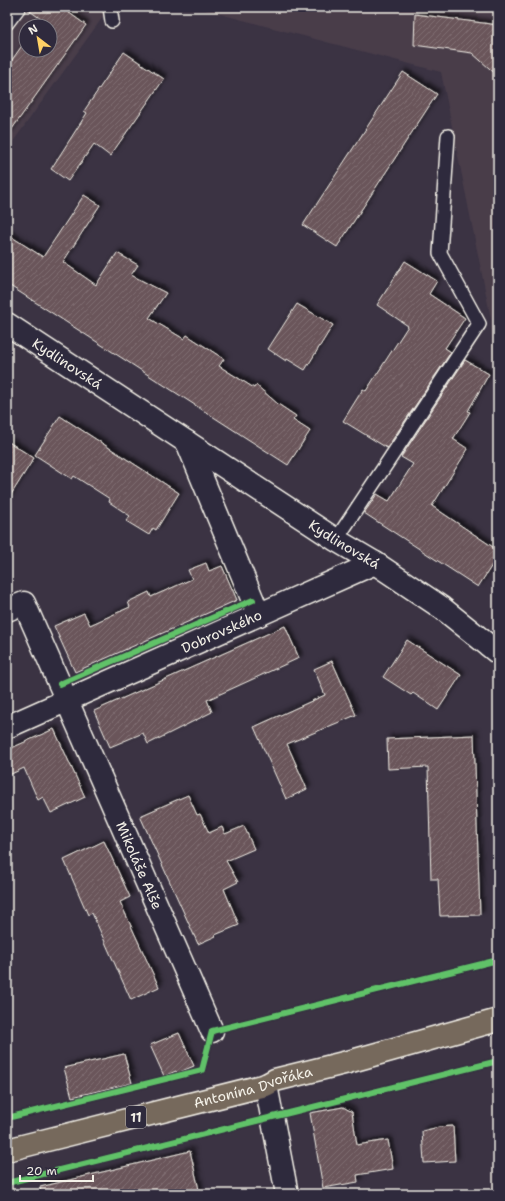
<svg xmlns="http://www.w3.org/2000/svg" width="505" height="1201" font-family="'Shantell Sans',sans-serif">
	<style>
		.built { fill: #493d4a; fill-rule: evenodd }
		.building { fill: url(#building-hatch); stroke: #f4f1e8; filter: url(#shadow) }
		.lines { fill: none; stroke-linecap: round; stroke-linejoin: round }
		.service-casing { stroke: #f4f1e8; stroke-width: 16 }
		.minor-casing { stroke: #f4f1e8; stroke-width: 25 }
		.primary-casing { stroke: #f4f1e8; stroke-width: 25 }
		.service { stroke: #2f2a3d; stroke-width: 13 }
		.minor { stroke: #2f2a3d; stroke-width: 22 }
		.primary { stroke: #76695c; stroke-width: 22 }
		.cycleway-casing { stroke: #2f2a3d; stroke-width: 8 }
		.cycleway { stroke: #61c268; stroke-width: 6 }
		.labels { text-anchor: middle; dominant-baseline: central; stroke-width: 3.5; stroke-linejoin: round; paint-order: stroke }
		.shield { fill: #2f2a3d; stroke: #b9b5b5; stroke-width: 1 }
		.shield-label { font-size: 13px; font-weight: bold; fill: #f4f1e8 }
		.street-label { font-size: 14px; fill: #f4f1e8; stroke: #2f2a3d }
	</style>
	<defs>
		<pattern id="building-hatch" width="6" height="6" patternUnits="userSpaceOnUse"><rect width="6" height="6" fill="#6a555a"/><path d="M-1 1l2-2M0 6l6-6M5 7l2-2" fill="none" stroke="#806e72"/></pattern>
		<filter id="shadow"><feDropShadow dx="3.5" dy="-3.5" stdDeviation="2" flood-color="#0009"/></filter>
	</defs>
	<rect width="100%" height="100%" fill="#3b3343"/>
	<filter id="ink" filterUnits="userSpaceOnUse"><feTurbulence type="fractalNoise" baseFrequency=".025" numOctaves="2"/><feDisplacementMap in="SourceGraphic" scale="8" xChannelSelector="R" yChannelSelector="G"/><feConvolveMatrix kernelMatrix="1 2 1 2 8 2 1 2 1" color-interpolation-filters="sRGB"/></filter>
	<g filter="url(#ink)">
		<path class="built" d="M7,7H110L7,150ZM26,26H50V50H26Z
			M193,7H498V464L491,319L441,72Z"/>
		<path class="building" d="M27,7H61L86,25L7,136V67L26,40V50H50V26H36L41,19L27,9Z
			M415,14L498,25V76L472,53L414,45Z
			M124,52L164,79L110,156L94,144L68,181L51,169L87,113L84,111Z
			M403,72L437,94L337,247L303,225Z
			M84,195L100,205L63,262L96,285L117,253L138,265L131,275L166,293L149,318L184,339L187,335L224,359L219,366L254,388L256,385L278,404L296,416L293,420L310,431L288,465L7,284V234L43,257Z
			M405,261L437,281L429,294L465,318L445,348L451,352L387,448L343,421L363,389L366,391L408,326L377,305Z
			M297,304L333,325L305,370L287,359L286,361L268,349Z
			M465,360L489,374L468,411L470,412L453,439L468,449L432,506L493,547L496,559L478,587L364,513L377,494L389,501L413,464L401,457Z
			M60,416L179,493L156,530L153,528L149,535L126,521L130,516L109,502L110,499L74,476L72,479L35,455Z
			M7,441L34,458L7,501Z
			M206,563L209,571L222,566L237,600L75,672L54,626L84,613L90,625L130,607L128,602L149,592L151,597L192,579L188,570Z
			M285,626L299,658L207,700L212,712L148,744L143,733L110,747L94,711Z
			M407,640L461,675L438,710L413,693L411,695L383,677Z
			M332,661L356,715L287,744L307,789L286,799L254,727L325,695L314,669Z
			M54,729L85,797L51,813L43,797L38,800L24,768L7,776V750Z
			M474,735L480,915L440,916L438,879H431L428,767L388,769L387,739Z
			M188,795L197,815L200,814L209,833L222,827L225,834L244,826L254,849L226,861L238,882L224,889L239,925L215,935L216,936L198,944L140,816Z
			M104,841L130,897L120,902L159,987L131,1000L92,913L88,915L64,860Z
			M179,1033L194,1066L177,1073L176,1071L164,1076L150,1045Z
			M124,1054L132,1083L72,1097L64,1068Z
			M343,1107L352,1112L357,1145L388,1140L393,1169L357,1175L358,1182L323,1188L310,1113Z
			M453,1126L455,1161L424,1163L422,1131L439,1127Z
			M190,1151L200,1194H41L40,1187Z"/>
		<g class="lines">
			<g class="service-casing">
				<path id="service" d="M110,7L112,21
					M7,23L19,7
					M336,540L479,324L440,253L448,136"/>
			</g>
			<g class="minor-casing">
				<g id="minor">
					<path id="s1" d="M7,324L336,540L375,563L442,608L498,653"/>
					<path d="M187,442L259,615"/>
					<path id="s2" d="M7,610L24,603L212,1031"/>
					<path id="s3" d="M7,727L375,563"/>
					<path d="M266,1085L287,1194"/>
				</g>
			</g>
			<g class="primary-casing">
				<g id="primary">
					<path id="s4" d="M7,1150L266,1085L275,1080L348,1062L498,1020"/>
				</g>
			</g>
			<use href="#service" class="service"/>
			<use href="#minor" class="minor"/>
			<use href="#primary" class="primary"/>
			<g class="cycleway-casing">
				<path id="cycleway" d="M60,684L253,600
					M7,1118L202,1070L212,1031L498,960
					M7,1183L498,1061"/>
			</g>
			<use href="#cycleway" class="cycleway"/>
		</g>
	</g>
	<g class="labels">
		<rect class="shield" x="126" y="1106" width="20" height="22" rx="3"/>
		<g class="shield-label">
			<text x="136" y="1117">11</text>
		</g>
		<g class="street-label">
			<text stroke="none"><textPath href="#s1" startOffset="72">Kydlinovská</textPath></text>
			<text stroke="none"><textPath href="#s1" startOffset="403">Kydlinovská</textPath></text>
			<text stroke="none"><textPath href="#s3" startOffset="235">Dobrovského</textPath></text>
			<text stroke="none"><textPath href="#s2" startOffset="305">Mikoláše Alše</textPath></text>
			<text stroke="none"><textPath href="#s4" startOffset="254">Antonína Dvořáka</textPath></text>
		</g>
	</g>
	<rect width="505" height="1201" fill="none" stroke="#2f2a3d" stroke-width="24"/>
	<rect x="12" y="12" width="481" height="1177" fill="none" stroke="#f4f1e8" stroke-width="1.5" filter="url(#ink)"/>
	<g transform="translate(38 38) rotate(329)"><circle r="19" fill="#2f2a3d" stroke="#7e7a81"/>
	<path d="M0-3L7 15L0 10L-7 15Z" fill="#ffd166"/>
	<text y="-6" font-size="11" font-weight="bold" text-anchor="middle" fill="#f4f1e8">N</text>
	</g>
	<path d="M20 1175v6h73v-6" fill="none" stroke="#f4f1e8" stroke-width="2"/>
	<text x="26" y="1175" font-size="12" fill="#f4f1e8" stroke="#2f2a3d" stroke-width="3" paint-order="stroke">20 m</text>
</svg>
